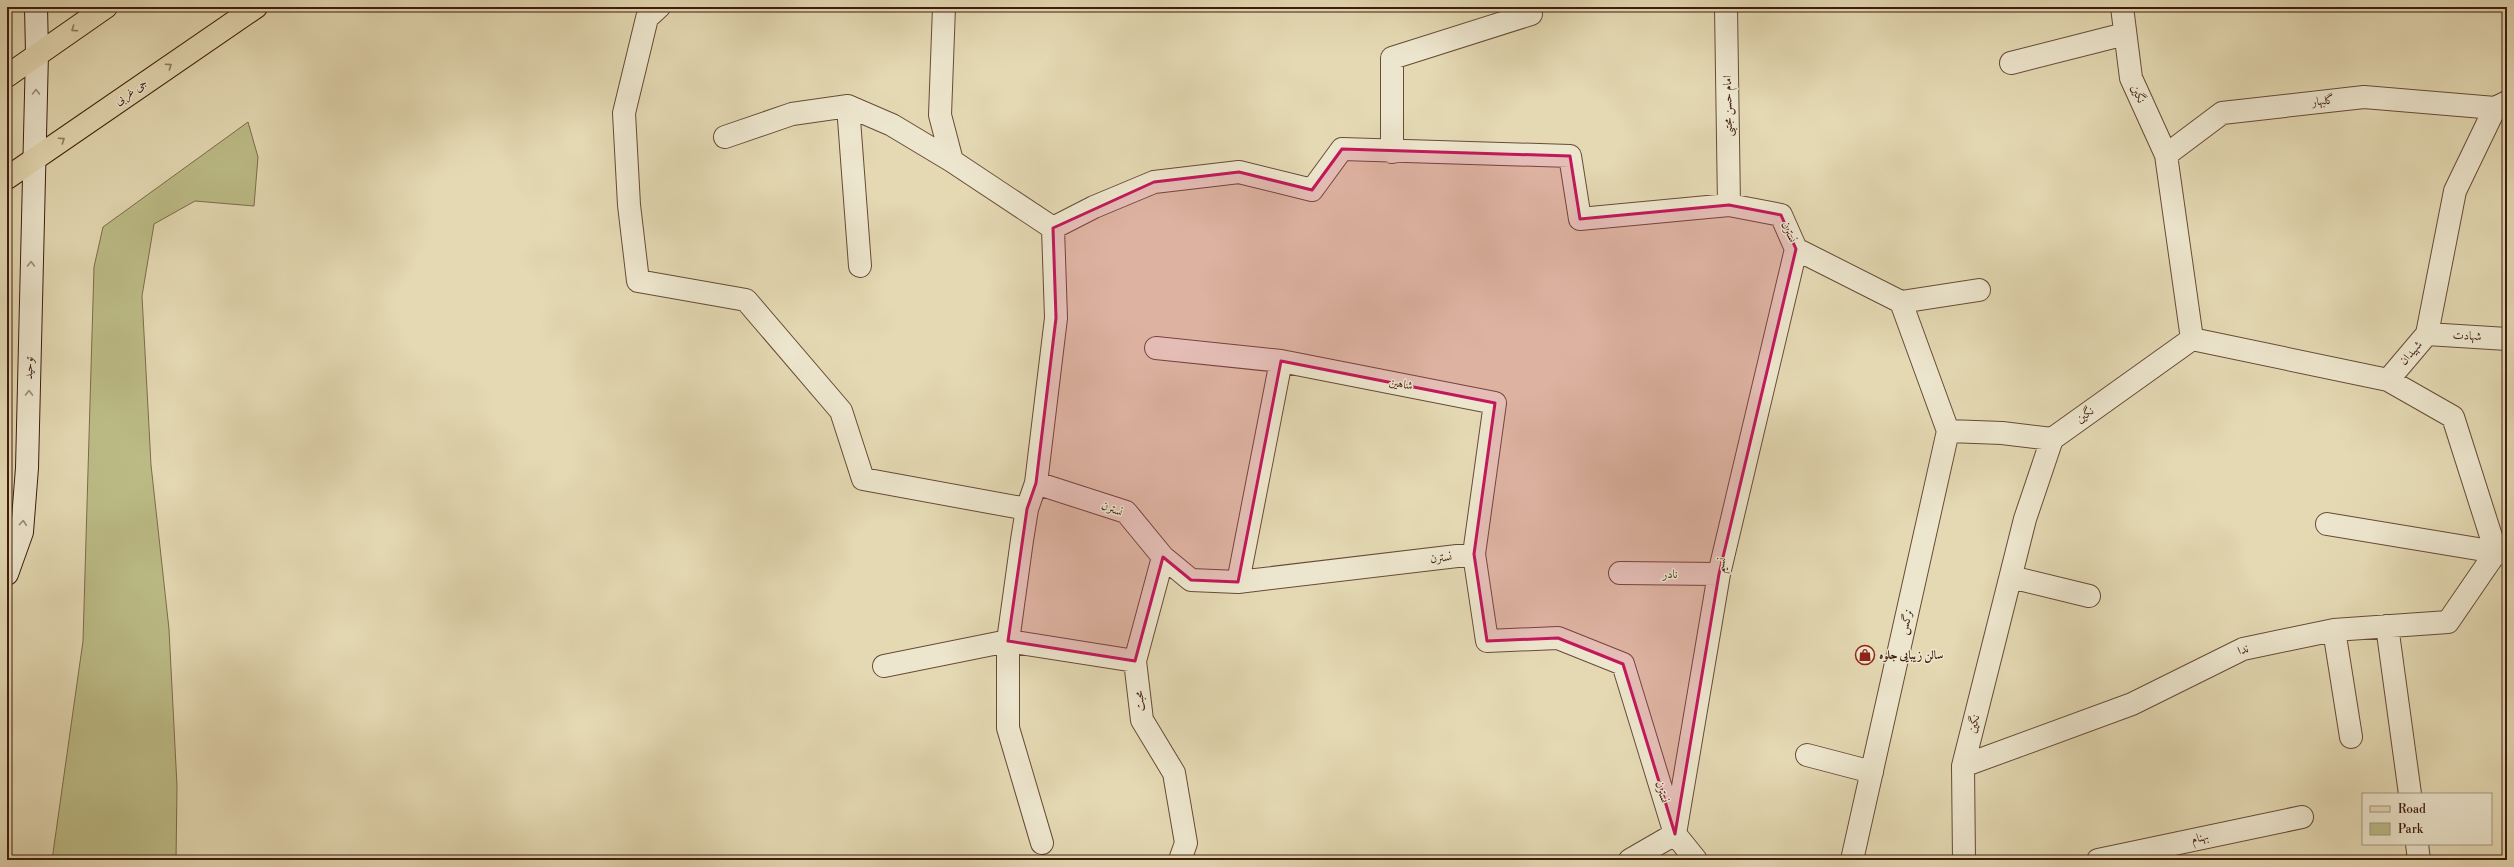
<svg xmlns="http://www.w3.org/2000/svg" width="2514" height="867" font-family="'Libre Bodoni',Amiri,serif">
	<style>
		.green { fill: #bcbc87; stroke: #7e6c4a }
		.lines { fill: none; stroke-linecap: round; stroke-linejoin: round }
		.street-casing { stroke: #684b36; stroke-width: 24 }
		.secondary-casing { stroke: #3f1c0d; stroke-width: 24 }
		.primary-casing { stroke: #3f1c0d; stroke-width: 24 }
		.street { stroke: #ede6ce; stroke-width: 22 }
		.secondary { stroke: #ede6ce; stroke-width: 22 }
		.primary { stroke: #e4d9b3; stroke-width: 22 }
		.oneway { stroke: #927a60 }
		.oneway2 { stroke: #9f8b77 }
		.marked { fill: #c2185b; fill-opacity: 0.2; stroke: #c2185b; stroke-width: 3; stroke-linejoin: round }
		.labels { text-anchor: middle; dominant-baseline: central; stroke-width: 3; stroke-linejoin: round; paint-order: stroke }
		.street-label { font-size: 12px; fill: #3f1c0d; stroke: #ede6ce }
		.poi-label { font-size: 12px; font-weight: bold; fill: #3f1c0d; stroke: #ede6ce; text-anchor: start }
	</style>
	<rect width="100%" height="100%" fill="#e4d9b3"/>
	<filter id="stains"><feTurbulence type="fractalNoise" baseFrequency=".005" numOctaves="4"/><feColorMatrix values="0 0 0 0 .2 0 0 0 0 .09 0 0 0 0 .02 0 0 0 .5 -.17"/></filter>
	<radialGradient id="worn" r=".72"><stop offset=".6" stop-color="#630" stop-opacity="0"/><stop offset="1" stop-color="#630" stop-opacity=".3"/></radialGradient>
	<path class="green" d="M248,122L258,157L254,206L195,201L154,224L142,296L151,465L169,629L177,786L176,860H52L83,641L94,267L103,227Z"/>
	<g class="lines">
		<g class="street-casing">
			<path id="street" d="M659,7L647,18L624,113L629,205L638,281L746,300L841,411L863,479L1027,509
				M944,7L940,115L952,161L1053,228L1056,318L1036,483L1027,509L1022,540L1008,641V728L1042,843
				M1726,7L1729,205
				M2011,63L2125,34
				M848,106L860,266
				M725,137L792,114L848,106L892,125L952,161
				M1392,152V58L1531,14
				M2166,155L2222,113L2364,97L2495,108
				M1053,228L1094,207L1154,182L1239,172L1312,190L1342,149L1570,156L1580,219L1729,205L1781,215L1796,249
				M1796,249L1901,302L1948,431L2002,433L2052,439
				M1901,302L1979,290
				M2427,334L2507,339
				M2192,339L2388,380
				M1156,348L1281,361L1495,403L1474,554
				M1036,483L1126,512L1163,557L1191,580L1238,582L1474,554L1487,641L1558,638L1623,664L1675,834L1696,860
				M2327,524L2496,552L2453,417L2388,380L2427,334L2455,191L2495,108L2507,102
				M1163,557L1135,661L1142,720L1174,773L1186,843L1180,860
				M1620,573L1719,574
				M2011,577L2089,596
				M1238,582L1281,361
				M2387,626L2410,794
				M2334,630L2351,737
				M884,666L1008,641L1135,661
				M1807,755L1872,772
				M1963,766L2132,704L2243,649L2334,630L2448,622L2496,552L2507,554
				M2417,844L2419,860
				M1630,860L1675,834L1719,574L1796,249
				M1852,860L1948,431
				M1964,860L1963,766L2025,519L2052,439L2192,339L2166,155L2131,78L2122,7
				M2098,860L2302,817"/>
		</g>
		<g class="secondary-casing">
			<path id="secondary" d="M7,574L22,532L27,468L37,53L36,7"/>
		</g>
		<g class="primary-casing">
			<path id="primary" d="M7,76L106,7
				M7,178L256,7"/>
		</g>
		<use href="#street" class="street"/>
		<use href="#secondary" class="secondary"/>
		<use href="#primary" class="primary"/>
	</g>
	<defs><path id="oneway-chevron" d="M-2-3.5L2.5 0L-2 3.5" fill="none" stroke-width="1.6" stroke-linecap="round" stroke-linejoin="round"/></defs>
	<g class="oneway">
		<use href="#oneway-chevron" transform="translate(74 29) rotate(146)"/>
		<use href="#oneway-chevron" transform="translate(169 66) rotate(-34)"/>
		<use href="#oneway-chevron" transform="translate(62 140) rotate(-34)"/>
	</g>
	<g class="oneway2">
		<use href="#oneway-chevron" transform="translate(36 92) rotate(-89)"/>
		<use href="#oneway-chevron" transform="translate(31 264) rotate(-89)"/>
		<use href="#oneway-chevron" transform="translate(29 393) rotate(-89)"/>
		<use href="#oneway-chevron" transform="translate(23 523) rotate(-86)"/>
	</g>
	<path class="marked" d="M1342,149L1570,156L1580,219L1729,205L1781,215L1796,249L1719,574L1675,834L1623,664L1558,638L1487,641L1474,554L1495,403L1281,361L1238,582L1191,580L1163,557L1135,661L1008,641L1027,509L1036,483L1056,318L1053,228L1154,182L1239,172L1312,190Z"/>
	<defs>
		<g id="shop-ring" transform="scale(1)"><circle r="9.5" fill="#ede6ce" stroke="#8f2418" stroke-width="1.5"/><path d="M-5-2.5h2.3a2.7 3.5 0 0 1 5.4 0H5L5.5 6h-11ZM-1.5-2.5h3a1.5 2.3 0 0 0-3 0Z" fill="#8f2418"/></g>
	</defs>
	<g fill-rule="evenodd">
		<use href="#shop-ring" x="1865" y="655"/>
	</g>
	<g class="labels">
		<g class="street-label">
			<text transform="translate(131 92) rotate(-34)">جی غربی</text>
			<text transform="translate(2138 94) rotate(65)">نگین</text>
			<text transform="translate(2323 101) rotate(-7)">گلبهار</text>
			<text transform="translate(1728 106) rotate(-91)">امام حسن مجتبی</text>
			<text transform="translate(1789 232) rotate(66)">نسترن</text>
			<text transform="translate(2467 336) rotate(3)">شهادت</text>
			<text transform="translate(2411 353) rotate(-49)">شهیدان</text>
			<text transform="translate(29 368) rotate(-89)">توحید</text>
			<text transform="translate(1401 384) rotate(11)">شاهین</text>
			<text transform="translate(2085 415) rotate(-36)">نگین</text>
			<text transform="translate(1112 509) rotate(21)">نسترن</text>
			<text transform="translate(1441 558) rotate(-7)">نسترن</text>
			<text transform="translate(1721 565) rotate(-77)">نسیم</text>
			<text x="1670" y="574">نادر</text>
			<text transform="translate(1906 622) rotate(-77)">نرگس</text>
			<text transform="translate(2243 650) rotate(-19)">ندا</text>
			<text transform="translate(1140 701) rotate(-96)">محبت</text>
			<text transform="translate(1974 724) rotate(-76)">نگین</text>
			<text transform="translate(1662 792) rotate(73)">نسترن</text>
			<text transform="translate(2200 838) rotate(-12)">بهنام</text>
		</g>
		<g class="poi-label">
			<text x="1879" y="655">سالن زیبایی جلوه</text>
		</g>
	</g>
	<rect width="2514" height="867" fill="none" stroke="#e4d9b3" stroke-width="24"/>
	<rect x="8" y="8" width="2498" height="851" fill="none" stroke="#3f1c0d" stroke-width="2"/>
	<rect x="12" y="12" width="2490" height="843" fill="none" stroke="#3f1c0d"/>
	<rect x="2362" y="793" width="130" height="52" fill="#ede6ce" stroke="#a79581"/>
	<rect x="2370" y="806" width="20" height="6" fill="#e4d9b3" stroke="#a79581"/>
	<text x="2398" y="813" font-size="12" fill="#3f1c0d">Road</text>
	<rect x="2370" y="823" width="20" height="12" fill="#bcbc87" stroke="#a79581"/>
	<text x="2398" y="833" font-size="12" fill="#3f1c0d">Park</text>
	<rect width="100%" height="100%" filter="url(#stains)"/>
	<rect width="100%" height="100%" fill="url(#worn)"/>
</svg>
